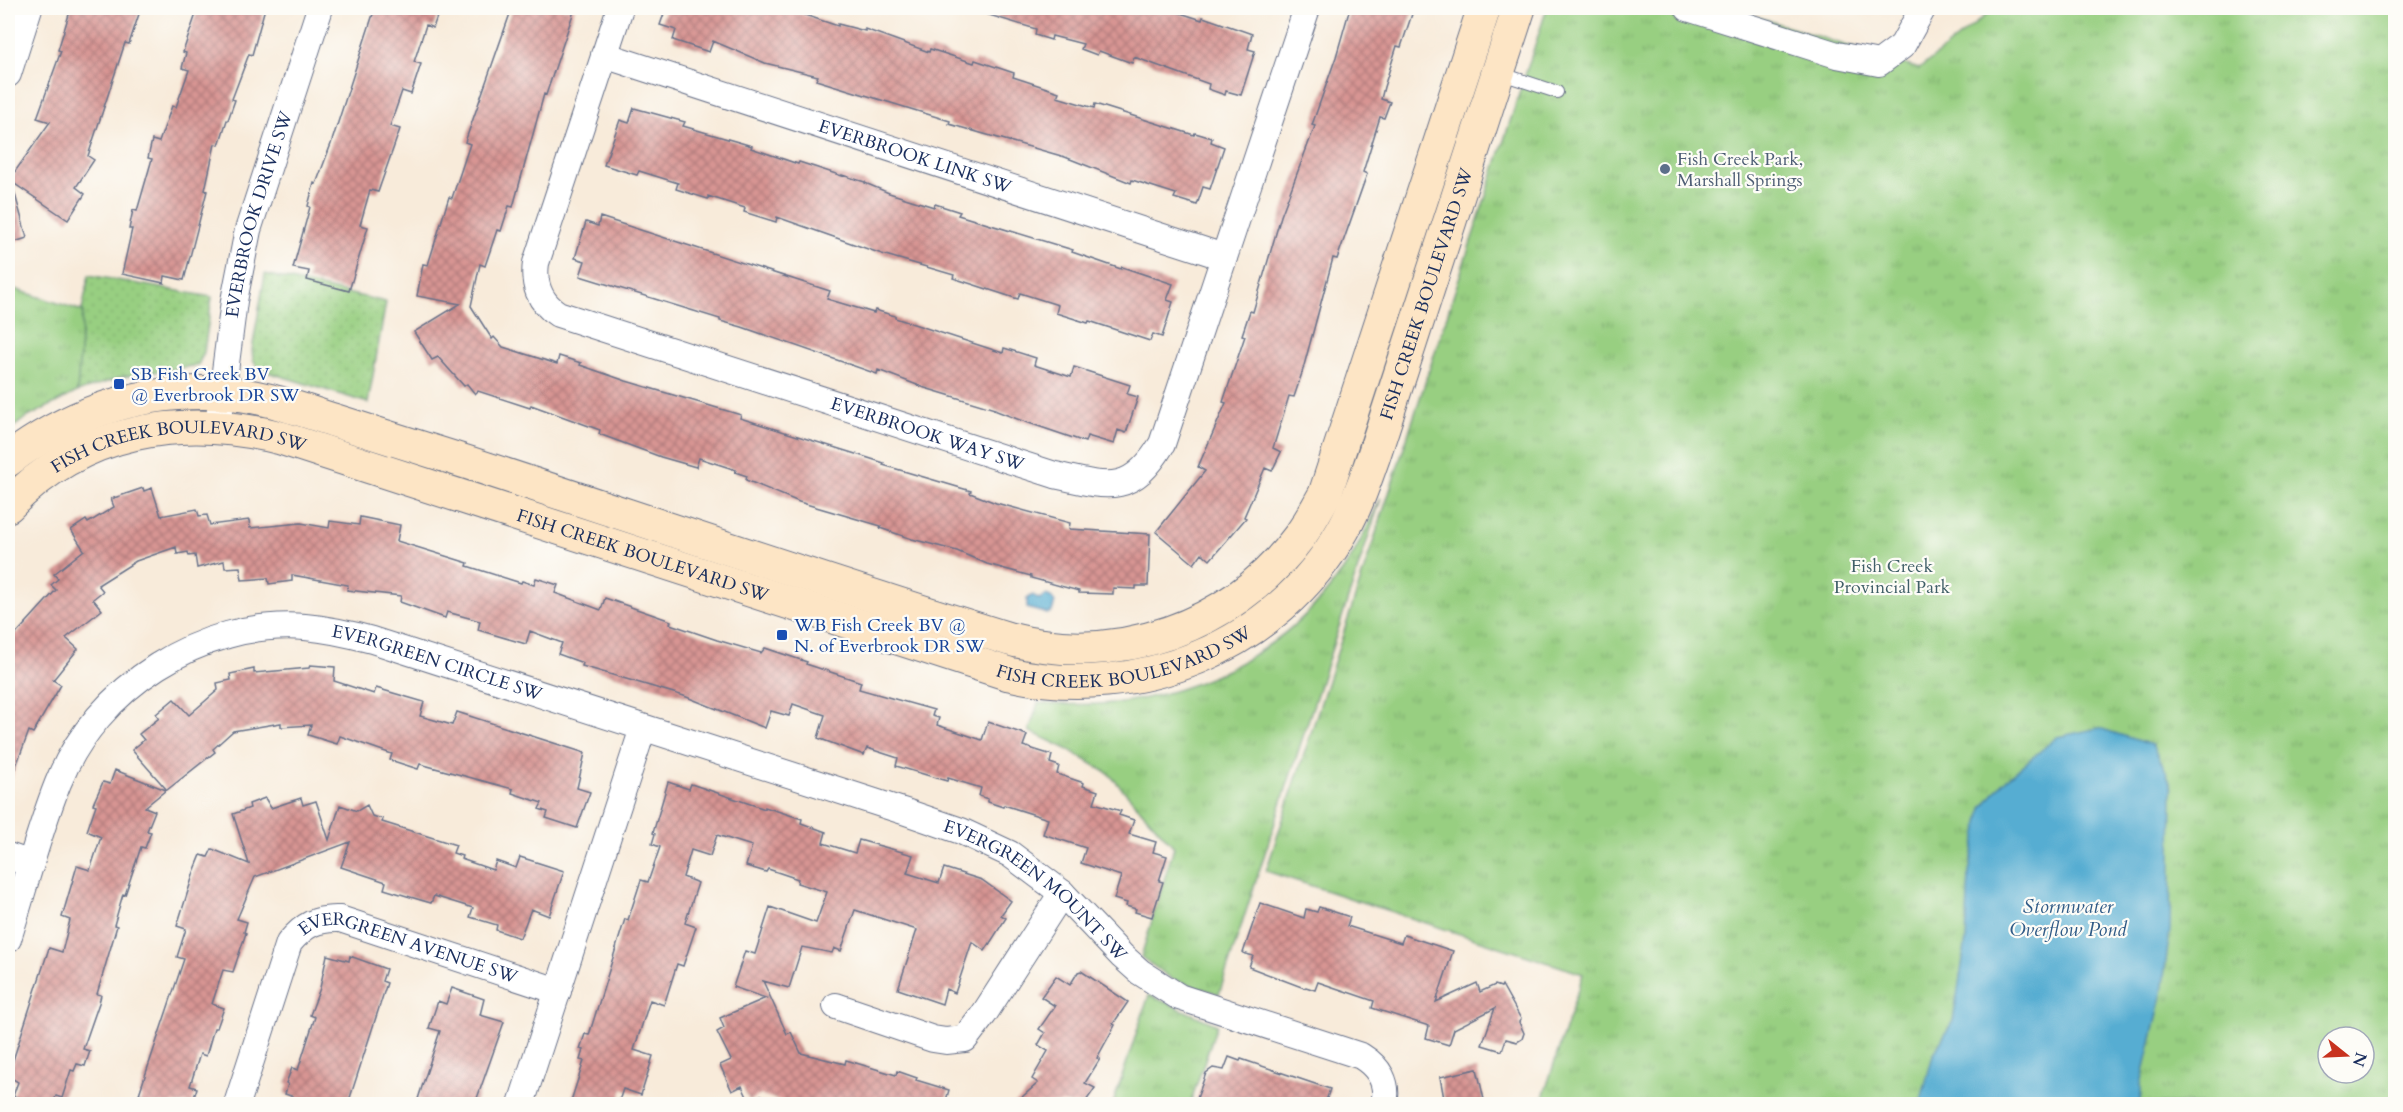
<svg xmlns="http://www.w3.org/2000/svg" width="2403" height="1112" font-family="Cardo,serif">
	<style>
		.grass { fill: url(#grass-dots); stroke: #5a7f70; stroke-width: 1.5 }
		.park { fill: url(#park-tufts); stroke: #5a7f70; stroke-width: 1.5; fill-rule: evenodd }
		.water { fill: #56add2; stroke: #386e98; stroke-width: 1.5 }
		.building { fill: url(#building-cross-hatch) }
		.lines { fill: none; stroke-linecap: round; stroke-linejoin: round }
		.service-casing { stroke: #687189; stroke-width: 14 }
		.minor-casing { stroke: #687189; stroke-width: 28 }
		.secondary-casing { stroke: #687189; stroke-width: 35 }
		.service { stroke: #fff; stroke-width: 12 }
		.minor { stroke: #fff; stroke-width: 26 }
		.secondary { stroke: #fde5c5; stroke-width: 33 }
		.service-dot { fill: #5c6f8a; stroke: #fdfcf7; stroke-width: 2 }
		.transit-dot { fill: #1a4fb4; stroke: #fdfcf7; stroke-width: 2 }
		.labels { text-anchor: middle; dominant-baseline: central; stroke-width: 4.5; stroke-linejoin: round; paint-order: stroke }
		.street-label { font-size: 18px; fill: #1b2f5e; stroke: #fdfcf7 }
		.service-label { font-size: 18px; fill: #4e5e75; stroke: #fdfcf7; text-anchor: start }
		.transit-label { font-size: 18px; fill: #164399; stroke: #fdfcf7; text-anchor: start }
		.park-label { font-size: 18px; fill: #405f68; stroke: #fdfcf7 }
		.water-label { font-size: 20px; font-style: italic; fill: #305b87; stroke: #fdfcf7 }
	</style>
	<defs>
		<pattern id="grass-dots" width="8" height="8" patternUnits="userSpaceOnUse" patternTransform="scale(1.5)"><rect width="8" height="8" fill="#98cf81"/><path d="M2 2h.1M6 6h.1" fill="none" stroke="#82b272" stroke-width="1.8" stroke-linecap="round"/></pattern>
		<pattern id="park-tufts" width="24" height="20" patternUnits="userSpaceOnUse" patternTransform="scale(1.5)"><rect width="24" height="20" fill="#98cf81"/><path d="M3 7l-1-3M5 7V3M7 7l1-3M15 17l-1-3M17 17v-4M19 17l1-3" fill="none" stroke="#82b272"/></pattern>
		<pattern id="building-cross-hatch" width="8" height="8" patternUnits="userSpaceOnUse" patternTransform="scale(1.5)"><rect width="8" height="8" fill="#d89593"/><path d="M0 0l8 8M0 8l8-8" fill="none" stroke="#ae7a7b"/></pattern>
	</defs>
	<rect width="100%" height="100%" fill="#fdfcf7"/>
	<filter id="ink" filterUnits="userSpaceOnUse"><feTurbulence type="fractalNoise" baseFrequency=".0167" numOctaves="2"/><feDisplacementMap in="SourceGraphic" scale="12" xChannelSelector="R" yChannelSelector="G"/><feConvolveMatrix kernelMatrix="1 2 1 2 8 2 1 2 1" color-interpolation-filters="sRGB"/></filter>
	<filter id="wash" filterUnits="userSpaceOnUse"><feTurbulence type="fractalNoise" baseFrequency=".008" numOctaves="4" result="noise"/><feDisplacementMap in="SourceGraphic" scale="24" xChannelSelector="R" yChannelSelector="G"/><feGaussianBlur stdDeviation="1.35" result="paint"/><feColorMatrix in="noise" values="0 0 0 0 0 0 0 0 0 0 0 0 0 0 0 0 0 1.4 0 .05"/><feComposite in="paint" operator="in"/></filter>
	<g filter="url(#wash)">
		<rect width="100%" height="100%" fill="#f8ebda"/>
		<path class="grass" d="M265,274L386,302L368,403L258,369L253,360L252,350Z
			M89,275L212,297L204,352L198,365L122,377L77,392L82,310Z"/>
		<path class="park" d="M1547,8H1730L1919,69L1995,8H2395V1104H1541L1583,974L1266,871ZM2328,1037H2364V1073H2328Z
			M8,287L83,311L77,392L26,418L8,431Z
			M1381,498L1219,994L1172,979L1141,957L1174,847L1109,774L1069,750L1029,731L1038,703C1068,705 1099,706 1129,701C1220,687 1305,635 1352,556C1363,538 1371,517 1381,498Z
			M1149,995L1217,1025L1190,1104H1113Z"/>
		<path class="water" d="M1033,595L1039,599L1046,595L1051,597L1055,602L1052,612L1047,614C1039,610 1033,611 1027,608V598Z
			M2099,728L2152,745L2166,771L2172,789L2170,930L2161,1000L2141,1084V1099L2137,1104H1920L1933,1055L1953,1021L1966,940L1969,872L1982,808L2002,783L2057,737Z"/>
		<g id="blocks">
			<path class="building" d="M71,8H141L129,44L125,43L88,156L94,160L76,187L85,194L68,220L9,180L50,122L37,118L61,51L58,50Z
				M198,8H265L252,55L249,54L232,99L235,100L228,120H227L219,145L215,144L205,190L207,191L184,280L165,276L164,283L122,274L132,229H129L133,210L137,211L152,159L148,158L152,140L159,142L172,106L176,107L189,70L182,68L186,53L183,52Z
				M375,8H440L433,28L426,25L414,62L421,64L411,94L402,91L390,126L400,129L378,192L370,190L360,225L368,227L349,291L307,280L309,271L293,268L310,207L308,206L314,183L316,184L331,144Z
				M512,8H575L546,95L544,94L513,207L509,206L501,231L497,230L485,266L480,264L471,306L492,339L494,337L503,347L557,364L559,356L581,363L580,365L626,381L741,415L740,418L862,456L884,463L883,465L971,491L970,493L996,503L1070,523L1069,529L1150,534L1148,586H1136V589L1113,588V594L1079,593V591L1031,578V576L987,564L957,551L912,539L880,528L881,526L799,502L746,480L747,476L735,472L736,470L699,458L696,467L661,457L599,434L600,430L531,405L530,408L478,391L475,394L467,384L464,386L438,357L432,360L414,332L460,304L417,296L423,264L428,265L449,197L452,198L470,144L465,142Z
				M666,8H791L790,10L838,26V24L865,31V29L929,52L930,49L974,63L975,60L1014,73L1013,77L1059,92L1057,97L1094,108L1095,104L1194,135L1195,133L1212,138L1211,142L1224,147L1210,189L1203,187L1197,205L1174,198L1176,194L1132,180L1131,183L1065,157L949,124L950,121L816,80L818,76L765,63L713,41L709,52L673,40L676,30L660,25Z
				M979,8H1165L1202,20L1203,17L1252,34L1248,49L1255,51L1241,95L1226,91L1225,95L1208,89L1209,84L1134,57L1132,63L1099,51L1097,55L1081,49L1083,44L1052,36L1051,40L1035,35L1036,29L979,12Z
				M1350,8H1414L1401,47L1397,46L1384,87L1381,99L1390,102L1384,118L1380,117L1363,172L1367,174L1337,259L1333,258L1302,373L1294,397L1289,396L1273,448L1281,452L1272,471L1265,468L1244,517L1246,518L1210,560L1202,553L1194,564L1156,532L1205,471L1198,467L1226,403L1223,402L1245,336L1242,335L1250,311L1253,312L1281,216L1315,126L1312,125L1336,57Z
				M634,108L685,122L683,126L752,146L751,148L798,164L799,162L842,176V175L865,182V183L889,193L934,207L935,204L960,212L958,215L1073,250L1072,252L1121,269L1122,267L1173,284L1167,300L1173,302L1162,337L1153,334L1150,341L1089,321L1088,323L1056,313L1058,305L1020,293L1018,299L953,278L954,275L882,254L777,217L776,222L744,212L745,208L708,196V199L676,189L678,183L639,171L637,175L604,165L620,120L629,123Z
				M13,187L27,238L8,244V188Z
				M600,217L830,291L827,299L874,313L875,310L895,316V318L1003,353L1004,348L1036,358L1034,365L1071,377L1074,367L1130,385L1127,394L1138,397L1126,433L1118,430L1114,444L1087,436L1085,442L1020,420L994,410L995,409L925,388L878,370L877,374L742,327L720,321V319L580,276L585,261L575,258L586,222L598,226Z
				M143,488L144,491L152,488L161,516L197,509L199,516L207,515L210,525L249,520L250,528L301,523L329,528L330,521L359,525L360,517L400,525L397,541L468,563L467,566L521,583L522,581L534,585L536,578L558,585L555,593L601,610L605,598L671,621L670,624L717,640L761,653L765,648L807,662L806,664L861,682L859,689L934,710L932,716L939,718L937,725L982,740L988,722L1027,735L1023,746L1052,755L1050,763L1059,766L1057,774L1084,783L1083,786L1098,791L1094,803L1121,811L1119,815L1134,820L1129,834L1156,842L1153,852L1167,856L1159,881L1163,882L1152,917L1135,912L1136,909L1126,906L1127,903L1114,899L1121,876L1081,863L1086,848L1043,834L1048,819L1004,805L1003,807L988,802V799L979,796L981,788L948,778L947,781L896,766L898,758L867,748L864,755L818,738L825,715L793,704L789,716L771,711L765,728L684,696L582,666L583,663L558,654L562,643L530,631L526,644L478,630L480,621L447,612L445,618L400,602L401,596L347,590L348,585L292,575V581L269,584L268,578L242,580L240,567L225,568L224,561L197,568L195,555L189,556L188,552L177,554L176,547L136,561L98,585L103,591L93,599L102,610L66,638L78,649L53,680L61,685L33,733L29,731L9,785H8V628L16,634L56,590L51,585L58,579L54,574L84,550L71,530L86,520L88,523L114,507L111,499Z
				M310,665L335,667L334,681L374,694L376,688L424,702L420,716L452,725L457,712L585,753L577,788L590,792L577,828L546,818L548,812L539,809L542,803L512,793L513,789L420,764L418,769L390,760L392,754L383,751L340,736L337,744L308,735L311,725L281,727V723L233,731L213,749L215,752L167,790L132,750L144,740L139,734L159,718L156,714L174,699L189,715L218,690L217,683L231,680L230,674L254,669V673L309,668Z
				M115,770L166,790L145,807L155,811L147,831L151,832L145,848L141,847L125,895L123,894L114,925L117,926L97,994L101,995L99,1003L83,1049L90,1051L85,1066L77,1064L74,1071L71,1070L62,1098L56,1096L53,1104H39L13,1096L18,1082L8,1076L49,948L62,952L70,920L62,917L77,866L90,870L101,837L87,831L96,805L93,804L103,782L110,784Z
				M668,782L689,789L691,784L765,809V807L802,819L801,823L826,832L823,843L855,853L859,840L913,855L907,873L939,883L944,868L982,880L1011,901L1001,915L1006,918L985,951L972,942L955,993L946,989L942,1004L898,989L917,930L855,910L841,951L834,948L832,953L802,947L789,988L763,981L787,1034L791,1032L801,1053L845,1064L846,1060L896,1075L897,1071L917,1078L916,1080L949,1090L945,1104H791L761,1095L749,1101L742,1086L732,1091L720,1065L731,1060L717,1032L724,1028L720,1018L766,998L733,987L745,951L755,954L770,907L816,923L827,892L797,883L798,879L768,869L766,872L746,866L752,846L717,835L710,856L691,850L683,877L698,883L685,923L696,927L683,966L677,964L664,1005L650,1000L634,1050L653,1056L641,1095L623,1089L618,1104H570L584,1061L580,1060L583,1050L580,1049L585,1034L589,1035L625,919L628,920L641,880L648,882L660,847L652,844L655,834L653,833Z
				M265,798L271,808L301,798L303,805L316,801L329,840L340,805L357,811L367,805L372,816L383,819L382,822L456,845L453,853L462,856L461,859L493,870L496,861L516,868L520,857L564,871L549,916L531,909L520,938L496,930L497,925L470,917L473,908L434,896L431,903L407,896L384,889L386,882L341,867L350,842L255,877L237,919L247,922L244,932L246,933L233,972L223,970L212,1004L224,1008L217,1028H214L206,1056L200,1054L190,1086L197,1088L192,1104H139L142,1096L139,1094L184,959L177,957L186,929L177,926L194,872L201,855L208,857L212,849L249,864L233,814L250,808L249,804Z
				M1260,903L1304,918L1306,909L1317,912L1319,907L1350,917L1347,926L1401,943L1404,935L1453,951L1436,1002L1477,983L1480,992L1495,985L1501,987L1502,985L1521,1019L1519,1022L1524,1033L1522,1039L1517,1042L1506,1039L1502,1051L1482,1045L1495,1008L1454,1029L1449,1045L1426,1038L1429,1026L1372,1008L1374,1001L1318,982L1315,990L1306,987L1304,988L1249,967L1253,956L1243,953Z
				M327,955L349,961L350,956L386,969L382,981L387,983L348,1104H298L300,1099L285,1094L288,1084L286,1083L292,1068L298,1070L315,1017L310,1015L320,988Z
				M1081,971L1128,1002L1113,1024L1115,1025L1097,1058L1100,1059L1085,1083L1095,1088L1084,1104H1014L1038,1083L1032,1079L1048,1051L1038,1045L1045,1033L1039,1029L1055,1006L1041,997L1056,976L1070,985L1078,972Z
				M452,988L484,999L480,1015L504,1022L475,1104H421L422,1100L418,1099L440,1031L429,1028L438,1001L446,1004Z
				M1229,1057L1240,1061L1241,1059L1330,1089L1325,1104H1195L1206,1073L1213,1068L1224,1070Z
				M1477,1069L1485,1104H1445L1440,1077Z"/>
		</g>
	</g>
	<g filter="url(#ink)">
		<use href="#blocks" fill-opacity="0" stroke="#687189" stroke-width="1.5"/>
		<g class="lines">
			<g class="service-casing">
				<path id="service" d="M1499,73L1557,92"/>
			</g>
			<g class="minor-casing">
				<g id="minor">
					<path id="s1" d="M620,8L536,263C533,284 539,302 558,314L1055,475C1107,487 1131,496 1162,444L1307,8"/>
					<path d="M1688,8L1837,55L1879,63L1902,46L1923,8"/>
					<path id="s2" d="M604,55L1224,257"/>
					<path d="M8,74L29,8"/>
					<path id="s3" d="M218,426L234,301L248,230L320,8"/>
					<path d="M8,856L31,864"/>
					<path id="s4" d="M8,939C24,888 38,833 58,783C96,688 202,619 305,627C328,629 350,634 372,640L906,812L961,831L1010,854L1062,893L1122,956L1140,972L1179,997L1361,1056C1379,1067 1389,1083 1384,1104"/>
					<path d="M836,1006L933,1039L946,1041L965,1039L984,1014L1062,893"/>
					<path id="s5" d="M237,1104L289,943C304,925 316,918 340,919L558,991"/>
					<path d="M521,1104L643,728"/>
				</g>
			</g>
			<g class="secondary-casing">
				<g id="secondary">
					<path d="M8,460C70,413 141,389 220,393C259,394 296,408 333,420C378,434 424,449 469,463C649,522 828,583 1009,639C1117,667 1232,628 1299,537C1309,524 1317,508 1325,494L1484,8"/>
					<path id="s6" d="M8,506C81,429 181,413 281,438L1009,674C1138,703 1277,647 1343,530C1356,507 1364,483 1373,458L1519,8"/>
				</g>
			</g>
			<use href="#service" class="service"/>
			<use href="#minor" class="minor"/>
			<use href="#secondary" class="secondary"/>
		</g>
	</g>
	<circle class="service-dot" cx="1665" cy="169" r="6"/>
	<g class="transit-dot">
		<rect x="113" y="378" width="12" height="12" rx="3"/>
		<rect x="776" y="629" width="12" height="12" rx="3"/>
	</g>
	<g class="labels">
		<g class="street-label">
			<text stroke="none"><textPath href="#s2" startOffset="327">EVERBROOK LINK SW</textPath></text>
			<text stroke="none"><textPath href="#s3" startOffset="216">EVERBROOK DRIVE SW</textPath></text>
			<text stroke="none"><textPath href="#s6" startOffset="1701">FISH CREEK BOULEVARD SW</textPath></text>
			<text stroke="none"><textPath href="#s1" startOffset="716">EVERBROOK WAY SW</textPath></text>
			<text stroke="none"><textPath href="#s6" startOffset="190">FISH CREEK BOULEVARD SW</textPath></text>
			<text stroke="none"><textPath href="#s6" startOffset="676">FISH CREEK BOULEVARD SW</textPath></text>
			<text stroke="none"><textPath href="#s6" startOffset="1180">FISH CREEK BOULEVARD SW</textPath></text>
			<text stroke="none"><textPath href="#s4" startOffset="612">EVERGREEN CIRCLE SW</textPath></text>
			<text stroke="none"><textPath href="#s4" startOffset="1258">EVERGREEN MOUNT SW</textPath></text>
			<text stroke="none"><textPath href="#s5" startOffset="300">EVERGREEN AVENUE SW</textPath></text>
		</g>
		<g class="service-label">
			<text x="1677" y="159">Fish Creek Park,<tspan x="1677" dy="21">Marshall Springs</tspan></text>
		</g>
		<g class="transit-label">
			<text x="131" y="374">SB Fish Creek BV<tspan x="131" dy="21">@ Everbrook DR SW</tspan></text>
			<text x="794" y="625">WB Fish Creek BV @<tspan x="794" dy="21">N. of Everbrook DR SW</tspan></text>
		</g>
		<g class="park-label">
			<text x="1892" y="566">Fish Creek<tspan x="1892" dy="21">Provincial Park</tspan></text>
		</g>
		<g class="water-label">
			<text x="2068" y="906">Stormwater<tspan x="2068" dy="23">Overflow Pond</tspan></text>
		</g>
	</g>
	<rect width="2403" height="1112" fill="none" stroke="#fdfcf7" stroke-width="30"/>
	<g transform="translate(2346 1055) rotate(108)"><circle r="28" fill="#fdfcf7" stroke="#a3aaba" stroke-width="1.5"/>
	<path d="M0-4.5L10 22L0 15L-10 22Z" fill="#c8321e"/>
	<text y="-9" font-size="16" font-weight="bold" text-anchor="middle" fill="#1b2f5e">N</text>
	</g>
</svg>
